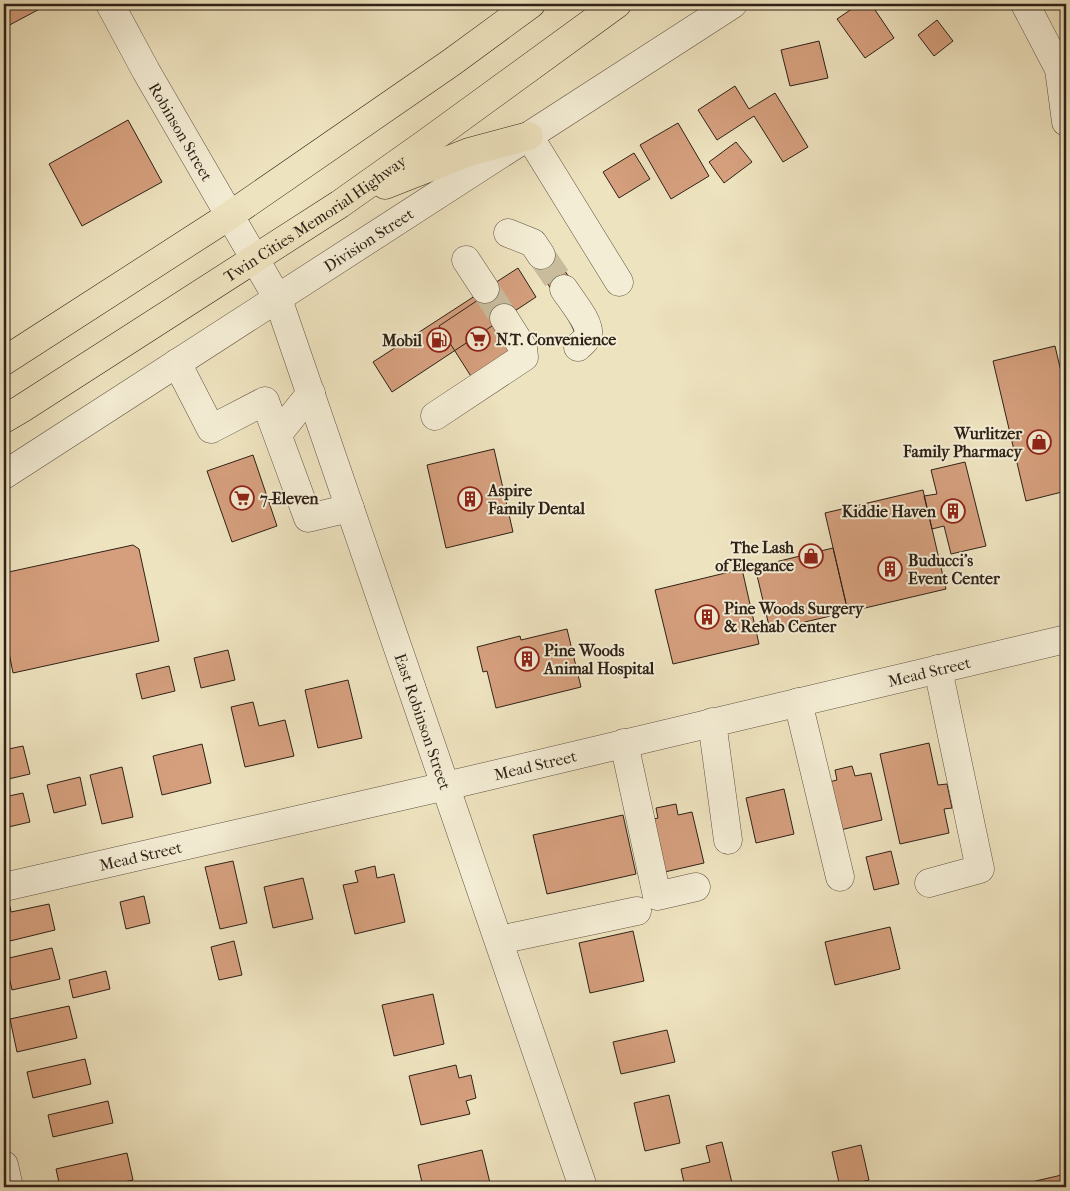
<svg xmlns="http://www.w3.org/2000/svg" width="1070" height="1191" font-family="'IM FELL French Canon',serif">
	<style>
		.building { fill: #d59f7d; stroke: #2e2117 }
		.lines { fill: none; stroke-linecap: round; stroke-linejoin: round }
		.minor-tunnel { stroke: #c8bc9d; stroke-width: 28; stroke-dasharray: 28 14; stroke-linecap: butt }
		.minor-casing { stroke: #5e5241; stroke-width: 29 }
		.major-casing { stroke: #2e2117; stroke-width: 29 }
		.minor { stroke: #f4edd5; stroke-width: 28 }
		.major { stroke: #eee3bf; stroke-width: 28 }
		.labels { text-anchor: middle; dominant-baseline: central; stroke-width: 4; stroke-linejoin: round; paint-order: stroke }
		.street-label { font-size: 16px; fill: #2e2117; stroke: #f4edd5 }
		.poi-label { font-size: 16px; font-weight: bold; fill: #2e2117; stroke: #f4edd5; text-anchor: start }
	</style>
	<rect width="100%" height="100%" fill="#eee3bf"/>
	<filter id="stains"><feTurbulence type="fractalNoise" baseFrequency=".004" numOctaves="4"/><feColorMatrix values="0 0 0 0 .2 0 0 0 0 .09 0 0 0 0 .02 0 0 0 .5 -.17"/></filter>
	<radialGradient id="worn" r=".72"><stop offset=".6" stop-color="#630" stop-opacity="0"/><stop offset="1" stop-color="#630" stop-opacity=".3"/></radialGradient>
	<path class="building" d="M4,4H46L47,5L4,28Z
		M859,4H871L894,38L865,58L837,19Z
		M937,20L953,41L934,56L918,35Z
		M819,41L828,78L790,86L781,50Z
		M735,86L749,109L775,93L808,147L783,162L754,116L717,140L698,110Z
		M128,120L162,182L82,226L49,164Z
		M678,123L709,176L671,199L640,145Z
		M736,142L752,162L724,183L709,162Z
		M634,153L650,179L619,198L603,172Z
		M550,249L573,283L555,295L532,260Z
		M518,268L536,297L392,392L373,362Z
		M481,298L516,353L474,381L439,326Z
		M1055,346L1066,393V491L1026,501L993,361Z
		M494,449L513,532L446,548L427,465Z
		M253,455L277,526L232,542L207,471Z
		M965,462L986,546L951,554L944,526L932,529L924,496L937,494L931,470Z
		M923,490L946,589L848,612L825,513Z
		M133,545L139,549L159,641L13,673L4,627V573Z
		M833,548L848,612L770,630L755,567Z
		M742,569L759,644L673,664L655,590Z
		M567,629L581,687L496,708L487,671L483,672L477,647L520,636L521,640Z
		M228,650L235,680L201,688L194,658Z
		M169,666L175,691L142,699L136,674Z
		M348,680L362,738L318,748L305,690Z
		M253,702L259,726L285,720L294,756L245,767L231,707Z
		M929,743L938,785L947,784L952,808L944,809L949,833L900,844L880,754Z
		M202,744L211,783L162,795L153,756Z
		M23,746L30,774L4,780V750Z
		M852,766L855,776L871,773L882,820L832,832L821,784L837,780L835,770Z
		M122,767L133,817L102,824L90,775Z
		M80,777L86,805L54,813L47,785Z
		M784,789L794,834L756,843L746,798Z
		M23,793L30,822L4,828V797Z
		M676,804L678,815L692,812L704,863L656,874L644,821L658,818L656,808Z
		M623,815L636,874L547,894L533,835Z
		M891,851L899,884L874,890L866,857Z
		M233,861L247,923L220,929L205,867Z
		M375,866L377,878L394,874L405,922L355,934L343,885L358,882L355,871Z
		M303,878L313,919L273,928L264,887Z
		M144,896L150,923L126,929L120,902Z
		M49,904L55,930L10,941L6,925L4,926V908L10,906L11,912Z
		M890,927L900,969L835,985L825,942Z
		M633,931L644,981L590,993L579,943Z
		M234,941L242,975L219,980L211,947Z
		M52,948L60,979L12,990L5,959Z
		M106,971L110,989L73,998L69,980Z
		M433,994L444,1044L394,1056L382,1005Z
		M69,1006L77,1038L17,1052L10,1019Z
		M667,1030L675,1062L621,1074L613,1042Z
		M85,1059L91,1084L33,1098L27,1072Z
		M456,1065L459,1078L471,1075L476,1098L466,1101L470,1114L421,1125L409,1076Z
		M669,1095L680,1143L645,1151L634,1103Z
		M108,1101L113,1123L53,1137L48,1115Z
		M722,1142L733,1187H685L681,1169L710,1162L706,1146Z
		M861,1145L869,1180L840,1187L832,1152Z
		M482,1150L491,1187H423L418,1165Z
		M127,1153L133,1180L102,1187H60L56,1169Z
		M1066,1174V1187H1028L1027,1183Z"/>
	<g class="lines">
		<path class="minor-tunnel" d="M541,255L564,289
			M485,289L504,318"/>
		<g class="minor-casing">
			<g id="minor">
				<path id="s1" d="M110,4L146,71L278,299L583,1187"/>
				<path d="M1025,4L1059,69L1066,122"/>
				<path d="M529,136L619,282"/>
				<path d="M508,233L533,243L541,255"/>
				<path d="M466,260L485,289"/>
				<path d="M564,289C570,299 591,323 588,335C587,340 582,343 578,347"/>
				<path d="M177,363L211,429L265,401L308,518L350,508"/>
				<path d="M435,416L524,357L523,348L504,318"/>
				<path d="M278,434L311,393"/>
				<path id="s2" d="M4,475L733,4"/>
				<path d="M798,702L840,877"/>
				<path d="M712,722L728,840"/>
				<path d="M624,743L657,896L696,887"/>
				<path d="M929,883L980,869L938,669"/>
				<path id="s3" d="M4,887L446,786L1066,639"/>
				<path d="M499,940L637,911"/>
				<path d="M4,1165L9,1187"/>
			</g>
		</g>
		<g class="major-casing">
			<g id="major">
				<path d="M385,185L469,152L529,136"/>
				<path d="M4,361L229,216L452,62L531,4"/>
				<path id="s4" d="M4,419L21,409L340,204L426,143L617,4"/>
			</g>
		</g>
		<use href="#minor" class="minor"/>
		<use href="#major" class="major"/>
	</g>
	<defs>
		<g id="supermarket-ring" transform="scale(1.25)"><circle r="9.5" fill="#f4edd5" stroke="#8f2418" stroke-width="1.5"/><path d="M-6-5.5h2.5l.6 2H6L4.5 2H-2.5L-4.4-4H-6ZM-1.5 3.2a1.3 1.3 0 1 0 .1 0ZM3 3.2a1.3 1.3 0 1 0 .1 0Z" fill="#8f2418"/></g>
		<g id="fuel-ring" transform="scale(1.25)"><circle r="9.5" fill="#f4edd5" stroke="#8f2418" stroke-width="1.5"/><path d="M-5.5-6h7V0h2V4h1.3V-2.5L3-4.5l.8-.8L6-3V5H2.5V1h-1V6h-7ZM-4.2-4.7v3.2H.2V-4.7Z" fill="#8f2418"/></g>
		<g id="shop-ring" transform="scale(1.25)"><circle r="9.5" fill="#f4edd5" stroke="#8f2418" stroke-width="1.5"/><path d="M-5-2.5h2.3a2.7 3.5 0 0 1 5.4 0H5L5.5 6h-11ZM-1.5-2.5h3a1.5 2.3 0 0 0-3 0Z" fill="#8f2418"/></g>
		<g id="building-ring" transform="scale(1.25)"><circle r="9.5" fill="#f4edd5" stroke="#8f2418" stroke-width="1.5"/><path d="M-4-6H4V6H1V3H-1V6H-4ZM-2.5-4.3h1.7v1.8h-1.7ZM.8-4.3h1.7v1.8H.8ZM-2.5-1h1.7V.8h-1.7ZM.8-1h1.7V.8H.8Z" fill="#8f2418"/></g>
	</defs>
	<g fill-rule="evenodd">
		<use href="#supermarket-ring" x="478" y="339"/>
		<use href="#fuel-ring" x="439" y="340"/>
		<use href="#shop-ring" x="1039" y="442"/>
		<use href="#supermarket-ring" x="242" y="498"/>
		<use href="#building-ring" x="470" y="499"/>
		<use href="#building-ring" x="953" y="511"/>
		<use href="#shop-ring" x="811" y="556"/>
		<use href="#building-ring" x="890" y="569"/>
		<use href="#building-ring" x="707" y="617"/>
		<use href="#building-ring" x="527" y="659"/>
	</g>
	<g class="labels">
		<g class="street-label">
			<text stroke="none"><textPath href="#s1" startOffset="146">Robinson Street</textPath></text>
			<text stroke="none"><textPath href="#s4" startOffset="370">Twin Cities Memorial Highway</textPath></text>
			<text stroke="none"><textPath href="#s2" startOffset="434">Division Street</textPath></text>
			<text stroke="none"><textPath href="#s3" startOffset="950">Mead Street</textPath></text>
			<text stroke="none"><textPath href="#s1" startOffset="786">East Robinson Street</textPath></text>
			<text stroke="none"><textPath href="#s3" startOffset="545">Mead Street</textPath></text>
			<text stroke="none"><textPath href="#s3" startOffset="140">Mead Street</textPath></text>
		</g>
		<g class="poi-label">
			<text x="496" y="339">N.T. Convenience</text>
			<text x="422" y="340" text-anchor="end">Mobil</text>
			<text x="1022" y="433" text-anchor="end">Wurlitzer<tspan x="1022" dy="18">Family Pharmacy</tspan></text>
			<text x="488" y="490">Aspire<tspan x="488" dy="18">Family Dental</tspan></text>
			<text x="260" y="498">7-Eleven</text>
			<text x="936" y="511" text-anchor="end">Kiddie Haven</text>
			<text x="794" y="547" text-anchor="end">The Lash<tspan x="794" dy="18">of Elegance</tspan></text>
			<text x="908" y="560">Buducci's<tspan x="908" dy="18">Event Center</tspan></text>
			<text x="724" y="608">Pine Woods Surgery<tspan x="724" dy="18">&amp; Rehab Center</tspan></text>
			<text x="544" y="650">Pine Woods<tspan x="544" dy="18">Animal Hospital</tspan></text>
		</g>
	</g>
	<rect width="1070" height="1191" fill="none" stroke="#eee3bf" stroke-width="20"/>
	<rect x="5" y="5" width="1060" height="1181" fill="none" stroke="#2e2117" stroke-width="2.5"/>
	<rect x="10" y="10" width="1050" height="1171" fill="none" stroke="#2e2117"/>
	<rect width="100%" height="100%" filter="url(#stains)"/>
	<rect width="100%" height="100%" fill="url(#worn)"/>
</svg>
